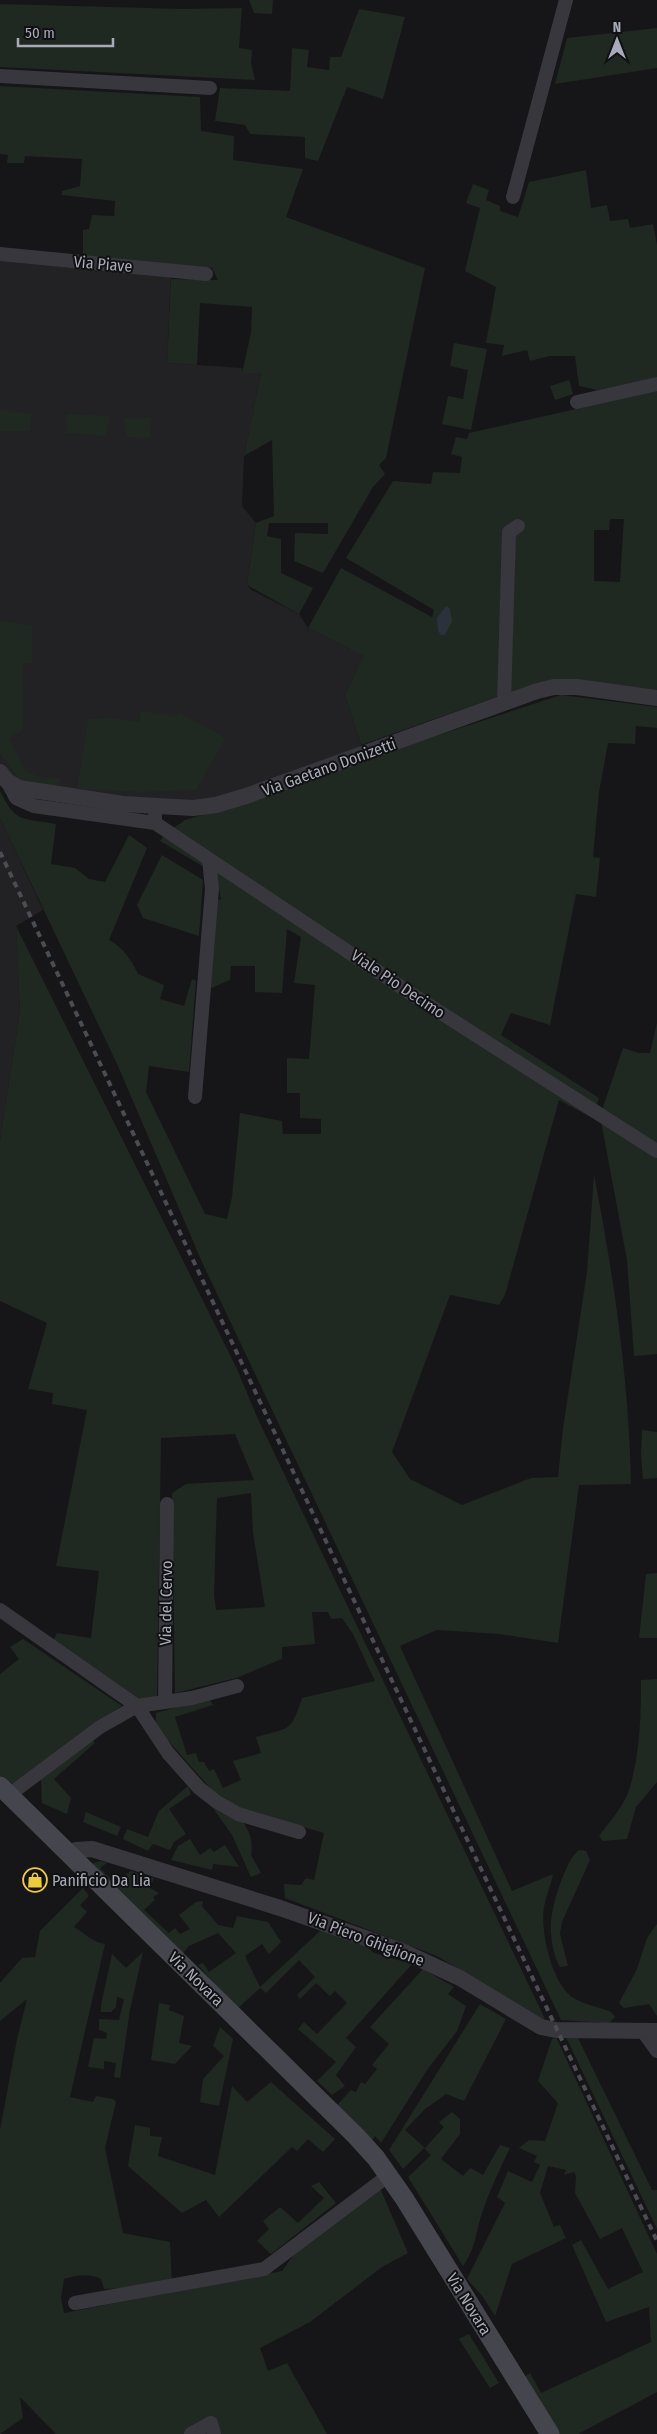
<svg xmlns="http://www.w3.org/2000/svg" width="657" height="2434" font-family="'Fira Sans Condensed',sans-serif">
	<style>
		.built { fill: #222225 }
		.green { fill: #202822; fill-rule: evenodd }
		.water { fill: #2c323b }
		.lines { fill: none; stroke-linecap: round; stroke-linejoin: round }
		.minor { stroke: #37373d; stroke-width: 14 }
		.tertiary { stroke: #37373d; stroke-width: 16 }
		.secondary { stroke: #45464d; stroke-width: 19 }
		.rail { stroke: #4c4d54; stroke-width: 4; stroke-dasharray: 6 5; stroke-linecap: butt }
		.labels { text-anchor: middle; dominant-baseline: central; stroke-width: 4; stroke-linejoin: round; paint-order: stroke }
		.street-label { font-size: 16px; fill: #a8abb7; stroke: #111113 }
		.poi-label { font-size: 16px; fill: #a8abb7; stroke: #111113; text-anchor: start }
	</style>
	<rect width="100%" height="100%" fill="#161618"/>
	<path class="built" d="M0,254L171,271L167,363L242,368V373H261L244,456L242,506L256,523L247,585L251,590L299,614L308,628L363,656L345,695L364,755L216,805L34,792L0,772Z
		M0,818L43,910L16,926L20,1012L0,1140Z"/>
	<path class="green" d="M249,0H273L272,14L254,13Z
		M0,4L184,9L242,8L239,48L252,50L251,63L255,80L0,67Z
		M359,9L405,17L383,99L347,87L318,161L305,158V137L250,134L245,125L215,121L220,88L290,91L292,48L309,50L307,67L329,70L330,57H341Z
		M657,28V68L555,84L567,38Z
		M0,86L200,97L201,131L234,136L233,160L303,169L286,217L425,268L386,458L379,465L385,474L373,487L323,573L294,561L295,533L328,534V523H269L267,536L281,539V573L313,588L299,614L247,585L256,523L274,516L272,440L244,456L261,373H242L251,333L252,307L200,303L197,365L167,363L171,279L218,280L212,268L83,256V230L89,229L92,215L114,216L115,201L62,195V191L80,186L82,159L25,156L24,163H7L8,155L0,154Z
		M586,170L591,208L607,205L610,221L628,219L630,228L653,224L657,245V378L598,390L579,386L575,356H549L530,361L527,350L502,356L504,345L486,343L496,287L465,271L480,208L466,203L473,184L489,190L486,200L500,206V211L518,217L529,182Z
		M454,343L487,349L471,430L442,424L448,396L463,399L468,370L450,366Z
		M569,380L573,394L555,400L550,386Z
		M657,391V693L539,682L361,745L345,695L363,656L308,628L341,568L432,617L434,610L346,558L393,481L431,484L433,472L460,473L462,457L451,454L456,437L467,439L469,433ZM610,519H624L620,582L594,581V530H609Z
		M0,410L32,414L30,431H0Z
		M66,414L110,416L106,436L67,433Z
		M123,418H151L150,438L127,437Z
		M0,621L32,625V663H23V729L9,739L26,772L43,778H61L57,788L21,782L0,753Z
		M561,695L657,707V728L636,726L635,744L608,743L599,792L593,857L600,858L596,897L576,894L550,1025L511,1013L501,1035L599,1098L592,1118L559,1100L505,1295L499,1305L450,1295L392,1452L410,1479L462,1505L531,1478L558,1477L563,1428L587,1272L594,1175C614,1277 629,1380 631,1484L579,1485L558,1643L499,1634L437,1630L400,1646L512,1891L553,1874C551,1885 546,1896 544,1907C540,1932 552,1986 575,1999C586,2005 600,2007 611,2012L615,2017L609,2023L561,2020L202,1262L118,1066L0,818V791C16,824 23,818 56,824L51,864L75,868L89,879L105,882L129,835L147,848L109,940C122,946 132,961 138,974L164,985L160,999L184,1006L192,979L196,981L189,1072L149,1066L146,1092L205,1214L227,1219L232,1197L240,1113L282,1121L283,1134H321V1119L300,1118V1093H287V1058L309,1059L315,985L294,983L301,937L287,929L282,993L255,992V966H231L230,980L209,989L214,901L221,899L216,874L160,841C167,830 175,828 185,820L265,797L396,749Z
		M141,711L172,716L180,713L226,738L196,790L141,792L77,789L88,719L110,718L139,722Z
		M162,855L203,880L199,936L143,918L137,905Z
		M16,926L237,1369L257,1417L546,2021L437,1956L285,1898L284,1884L301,1885L306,1878L314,1880L324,1833L238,1808L211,1789L156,1727V1713L209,1698L213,1705L175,1717L187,1755L196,1753L199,1762H204L209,1771L214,1769L223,1788L241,1780L233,1761L261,1753L256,1737C288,1728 291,1733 302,1698L375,1681L353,1634L342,1618L331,1619L328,1612H312L315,1644L282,1647V1659L236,1678L175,1693L172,1493L186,1484L254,1480L235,1434L161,1438L157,1697L136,1702L53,1642L57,1633L91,1638L99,1571L56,1566L87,1410L52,1404L53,1393L28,1389L47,1323L0,1301V1140L20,1012ZM251,1493L253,1533L265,1607L216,1610L214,1595L217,1498Z
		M657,1023V1354L634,1356L627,1260L600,1116L623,1048L639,1053H650Z
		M642,1430L657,1432V1478L643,1479L641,1455Z
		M657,1573V1638H639L646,1574Z
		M23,1639L122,1706L97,1721L10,1786L0,1776V1674L19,1659L10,1647Z
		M657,1679V1782L636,1807L627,1839L603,1841L599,1836C610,1821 625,1805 630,1787C640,1753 641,1716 641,1680Z
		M93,1740L95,1743L54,1779L71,1798L67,1814L42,1803L41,1779Z
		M188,1786L191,1794L169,1809L186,1834L174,1842L170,1850L153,1844L148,1851L123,1839L127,1829L148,1837L159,1811Z
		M199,1788C224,1804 257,1821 251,1855L261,1873L251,1877L232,1835Z
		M86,1812L121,1827L117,1836L83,1822Z
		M190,1839L200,1855L210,1848L214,1852L225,1845L239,1867L213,1864L212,1870L171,1860L178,1846Z
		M579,1850L586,1851L590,1860L562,1922L560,1934L568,1966L560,1967C553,1955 550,1936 551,1922C552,1905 566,1859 579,1850Z
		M101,1861L107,1863L100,1868L114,1882L131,1871L154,1878L150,1888L159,1893L153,1897L155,1900L144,1910L169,1933L175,1928L180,1934L190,1929L179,1915L196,1902L203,1901L202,1906L218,1925L233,1928L237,1916L268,1922L281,1942L269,1954L262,1944L245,1956L260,1987L321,1930L363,1943L374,1953L412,1964L346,2038L356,2047L336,2075L345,2086L332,2095L317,2081L336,2062L298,2029L304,2022L317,2034L347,2003L335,1991L330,1996L316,1983L300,1999L297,1995L315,1977L299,1960L266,1993L260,1988L237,2009L198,1965L203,1963L209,1972L236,1953L218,1933L189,1946L180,1956L87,1865Z
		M83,1888L89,1896L80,1905L87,1912L74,1927C86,1934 92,1942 105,1944L70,2097L93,2102L96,2096L113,2099L116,2102L105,2148L123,2233L170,2242L172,2285L104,2289L101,2279C90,2273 76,2275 64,2279L61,2298L64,2313L282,2271L295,2253L380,2188L408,2253L382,2267L310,2322L260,2348L268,2371L287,2363L327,2434H56L20,2397L23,2418L0,2434V2130L17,2039L27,1999L0,2021V1983L22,1958L35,1957L40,1931Z
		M657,1924V2016L649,2004L624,2008L619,2003L637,1969L647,1938Z
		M143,1952L130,2010L120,2078L114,2077L116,2063L104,2061V2069L88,2067L94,2038L106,2039L107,2033L99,2030V2019L119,2020L124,1999L117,1997L116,2007L111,2012H101V2005L112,1954L126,1968Z
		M423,1969L454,1987L448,1994L466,2006L457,2031L427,2070L381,2143L375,2136L371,2142L336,2106L351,2090L356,2092L361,2082L365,2084L377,2069L372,2065L389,2044L370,2027Z
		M159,2003L170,2005L169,2010L184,2016L179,2043L192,2046L175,2064L151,2060Z
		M480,2004L506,2019L464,2101L446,2094L425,2109L405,2130L425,2148L444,2127L439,2122L452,2112L460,2119V2134L441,2159L463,2176L470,2168L483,2175L500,2145L510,2148C499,2170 489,2192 481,2216C475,2236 476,2247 463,2266L408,2177L431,2155L424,2148L403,2169L389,2150Z
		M220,2027L233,2039L219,2106L200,2102L203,2079L224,2056L213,2046Z
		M556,2037L657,2254V2392L578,2434H553L520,2380L530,2373L541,2393L651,2342L649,2307L606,2322L572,2245L581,2240L608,2289L643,2272L622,2228L600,2239L575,2193L576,2176L574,2172L564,2175L566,2170L548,2166L540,2193L554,2227L560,2225L566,2238L512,2264L495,2316L483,2297L467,2279L505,2203L497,2197L508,2171L532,2182L540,2165L534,2162L537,2156L519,2148L529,2140L545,2141L558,2103L538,2081L552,2039Z
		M566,2037L578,2038L652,2190H657V2229Z
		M271,2082L335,2139L323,2152L308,2139L297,2151L292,2147L219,2217L206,2200L182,2213L128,2166L135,2125L150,2128V2136L162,2137L158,2156L215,2175L232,2086L247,2102Z
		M319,2182L336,2203L271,2254L257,2241L269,2229L263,2221L280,2207L298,2223L324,2198L311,2186Z
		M469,2334L499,2383L490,2388L459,2339Z"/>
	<path class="water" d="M446,606L450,609L452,621L445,635H441L438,631L437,618Z"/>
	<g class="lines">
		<path class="minor" d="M0,76L210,88
			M513,197L566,0
			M0,254L206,274
			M577,402L657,384
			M504,703L509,532L518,526
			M7,781L16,798L34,806L155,823
			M155,806V823L413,995L657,1151
			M195,1097L212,889L209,859
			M0,1610L137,1706L168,1753L199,1788L217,1802L238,1814L299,1832
			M165,1702L167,1504
			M9,1795L100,1727L137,1706L192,1698L237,1686
			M642,2030L657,2051
			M75,2303L264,2269L389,2175
			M191,2434L211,2423L214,2434"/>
		<path class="tertiary" d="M0,772L7,781L19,788L123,804L193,808L216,805L246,796L537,691L554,687H577L657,698
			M69,1854L76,1850L92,1849L280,1908L402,1951L460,1978L541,2027L556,2030L657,2031"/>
		<path class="secondary" d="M0,1786L356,2136L376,2158L404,2198L550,2434"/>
		<path class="rail" d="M0,852L657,2241"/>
	</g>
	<defs>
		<g id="shop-ring" transform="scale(1.25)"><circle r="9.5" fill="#111113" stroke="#eecc37" stroke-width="1.5"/><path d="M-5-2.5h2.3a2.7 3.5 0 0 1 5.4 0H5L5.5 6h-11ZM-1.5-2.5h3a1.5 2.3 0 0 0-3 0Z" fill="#eecc37"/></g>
	</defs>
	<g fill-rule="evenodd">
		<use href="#shop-ring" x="35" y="1880"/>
	</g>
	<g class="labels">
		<g class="street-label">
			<text transform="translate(103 264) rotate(5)">Via Piave</text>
			<text transform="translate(329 767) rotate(-20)">Via Gaetano Donizetti</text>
			<text transform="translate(398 984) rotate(34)">Viale Pio Decimo</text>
			<text transform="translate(166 1603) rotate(-89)">Via del Cervo</text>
			<text transform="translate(366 1939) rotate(21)">Via Piero Ghiglione</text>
			<text transform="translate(196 1979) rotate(44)">Via Novara</text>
			<text transform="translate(469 2304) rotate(58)">Via Novara</text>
		</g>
		<g class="poi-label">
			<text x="52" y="1880">Panificio Da Lia</text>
		</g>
	</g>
	<g transform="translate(617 40)" stroke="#111113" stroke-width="4" paint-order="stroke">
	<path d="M0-4L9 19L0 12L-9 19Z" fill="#a8abb7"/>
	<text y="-8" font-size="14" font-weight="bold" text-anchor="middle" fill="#a8abb7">N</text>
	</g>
	<path d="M18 38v8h95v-8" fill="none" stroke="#a8abb7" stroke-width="2.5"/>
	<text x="25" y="38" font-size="15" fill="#a8abb7" stroke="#111113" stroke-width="4" paint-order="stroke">50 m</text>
</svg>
